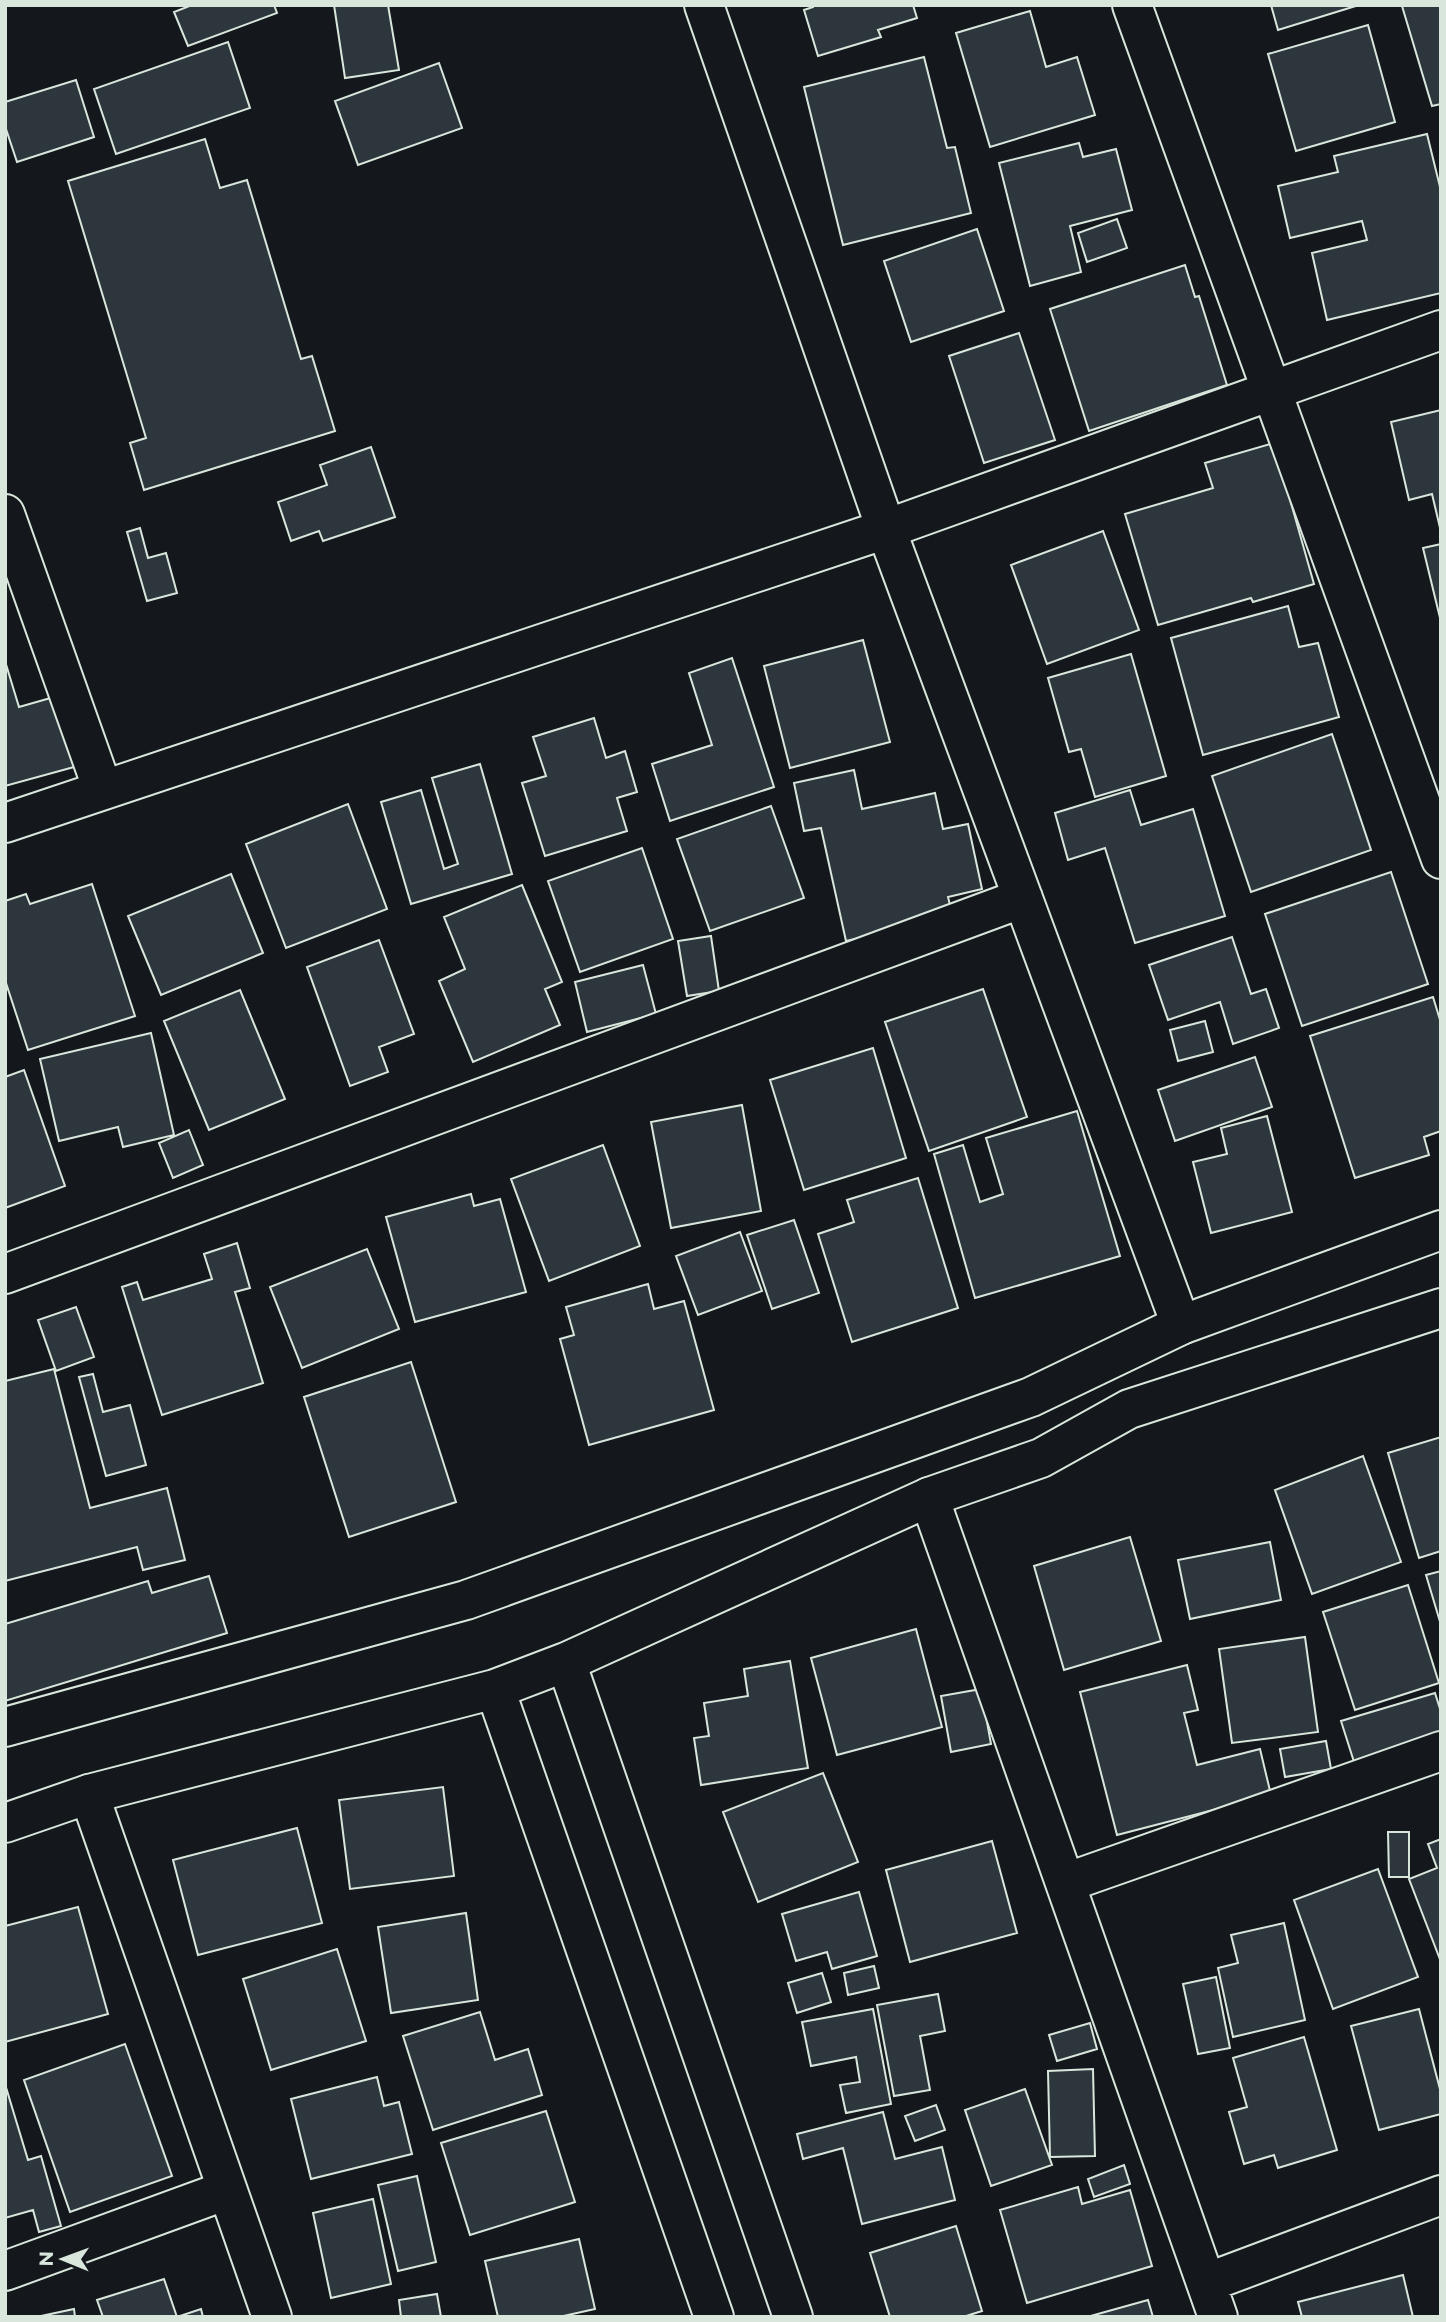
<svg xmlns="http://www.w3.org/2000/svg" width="1446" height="2322" font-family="Montserrat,sans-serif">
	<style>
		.building { fill: #2c363c; stroke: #d8e6dc; stroke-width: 2 }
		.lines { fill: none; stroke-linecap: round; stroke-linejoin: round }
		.street-casing { stroke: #d8e6dc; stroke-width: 42 }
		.secondary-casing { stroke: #d8e6dc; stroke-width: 42 }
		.street { stroke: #14181c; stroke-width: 38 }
		.secondary { stroke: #14181c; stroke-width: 38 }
	</style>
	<rect width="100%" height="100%" fill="#14181c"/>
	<path class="building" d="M192,5H274L277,13L188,46L174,12Z
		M334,5H388L399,70L345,78Z
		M813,5H913L917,18L878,30L881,37L818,56L804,10L813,7Z
		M1271,5H1359L1278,30Z
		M1441,5V104L1432,106L1402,6Z
		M1030,11L1046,67L1077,57L1095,115L990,147L956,33Z
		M1368,25L1395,122L1296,151L1268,54Z
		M228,42L250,108L116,154L94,89Z
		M924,57L947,148L955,147L971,213L843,245L804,87Z
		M439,63L462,128L358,165L335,101Z
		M76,80L94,137L17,162L5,126V102Z
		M1427,134L1441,191V293L1327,320L1312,253L1367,240L1362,221L1290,238L1278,186L1338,172L1334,156Z
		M205,139L220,188L247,180L301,359L312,356L335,431L144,490L130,443L146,438L68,181Z
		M1079,143L1083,157L1116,149L1132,210L1070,226L1081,272L1030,286L999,163Z
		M1117,219L1127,248L1087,262L1078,233Z
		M977,229L1004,311L911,342L884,261Z
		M1185,265L1195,297L1199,296L1227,385L1089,431L1050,309Z
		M1019,333L1055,440L984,463L949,356Z
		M1441,410V532L1432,494L1409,500L1391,422Z
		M1274,443L1314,584L1253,602L1251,598L1158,625L1125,514L1213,488L1205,463Z
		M371,447L395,517L323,541L319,531L291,541L278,502L327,485L320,465Z
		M140,528L148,558L166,553L177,593L147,601L127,532Z
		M1103,531L1139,630L1047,664L1011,565Z
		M1441,544V622L1423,548Z
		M1288,606L1299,647L1318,643L1339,717L1203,755L1171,638Z
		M863,640L890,742L790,768L764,666Z
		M1131,654L1166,776L1095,797L1081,749L1069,752L1048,678Z
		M732,658L774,787L670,821L652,764L712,745L689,673Z
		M5,661L19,707L54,697L74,767L5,786Z
		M594,718L606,758L625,751L637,792L617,798L627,831L545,856L522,783L546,776L533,737Z
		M1332,734L1371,850L1251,892L1212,776Z
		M480,764L512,874L411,904L381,802L421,790L444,869L458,864L432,778Z
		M854,770L862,809L935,793L943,829L968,824L982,889L948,897L952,913L910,927L846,941L821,828L804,831L794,783Z
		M1130,790L1141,825L1193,809L1225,916L1135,943L1105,848L1068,860L1055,813Z
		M348,804L387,909L286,948L246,844Z
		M771,806L804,898L710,931L677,839Z
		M642,848L673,939L580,972L548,881Z
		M1391,872L1428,984L1302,1026L1265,914Z
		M231,874L263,953L161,995L128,916Z
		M92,884L135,1016L28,1050L5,980V901L26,894L30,904Z
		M522,885L562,982L545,989L560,1025L473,1062L439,981L465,969L444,917Z
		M711,936L719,991L687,996L678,941Z
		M1232,937L1251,994L1266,989L1279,1028L1233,1044L1220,1002L1168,1020L1149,965Z
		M379,940L414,1034L379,1047L388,1072L350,1086L307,967Z
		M643,965L656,1014L587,1032L575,982Z
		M983,989L1027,1117L929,1151L885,1022Z
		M240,990L285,1099L209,1130L164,1021Z
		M1433,997L1441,1023V1131L1424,1137L1429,1155L1355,1178L1310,1036Z
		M1205,1021L1213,1052L1178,1061L1170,1030Z
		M151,1033L174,1135L123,1147L118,1127L59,1141L40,1059Z
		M873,1048L906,1158L804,1190L770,1080Z
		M1255,1057L1272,1107L1175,1141L1158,1090Z
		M24,1070L65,1186L5,1208V1077Z
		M742,1105L761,1211L671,1228L651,1122Z
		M1077,1111L1120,1256L975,1298L934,1154L963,1145L980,1202L1003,1194L986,1138Z
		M1267,1116L1292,1212L1211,1233L1193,1162L1227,1154L1221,1128Z
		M189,1130L203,1165L173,1178L159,1143Z
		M603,1145L640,1246L549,1281L511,1179Z
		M918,1178L958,1308L852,1342L818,1234L854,1222L847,1200Z
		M471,1194L474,1206L500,1199L526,1292L415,1322L386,1217Z
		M794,1220L819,1293L772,1309L747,1235Z
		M740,1232L762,1291L698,1315L676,1256Z
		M237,1243L250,1288L235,1292L263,1383L162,1415L122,1287L137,1282L143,1300L212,1279L204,1254Z
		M367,1249L399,1329L302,1368L270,1287Z
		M648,1284L654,1309L684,1301L714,1410L589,1445L560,1339L574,1335L566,1307Z
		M76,1307L94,1357L56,1371L38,1320Z
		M411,1362L456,1502L349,1537L304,1397Z
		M54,1369L90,1508L167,1488L185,1560L143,1570L137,1547L5,1581V1381Z
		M93,1374L103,1412L130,1405L146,1465L106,1476L79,1377Z
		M1441,1437V1551L1419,1558L1388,1453Z
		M1363,1456L1401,1562L1312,1594L1275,1490Z
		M1130,1537L1161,1641L1064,1670L1034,1566Z
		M1270,1542L1281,1600L1190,1619L1178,1560Z
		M1441,1571V1625L1426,1575Z
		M209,1576L227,1633L5,1701V1624L148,1581L152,1593Z
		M1408,1585L1439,1683L1355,1710L1323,1612Z
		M916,1629L942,1727L837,1755L811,1658Z
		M1305,1637L1318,1732L1232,1743L1219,1649Z
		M790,1661L808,1768L701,1785L694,1738L709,1736L704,1703L748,1696L744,1669Z
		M1187,1665L1198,1710L1184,1713L1197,1765L1260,1749L1271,1795L1117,1835L1080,1692Z
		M981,1689L991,1744L951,1752L941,1696Z
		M1435,1693L1441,1712V1739L1355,1765L1341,1721Z
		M1326,1741L1331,1769L1285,1777L1280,1749Z
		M823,1773L858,1862L758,1902L723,1812Z
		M443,1787L454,1876L350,1889L339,1800Z
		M297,1828L322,1923L198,1955L173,1860Z
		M1388,1832H1409V1877H1389Z
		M1441,1839V1962L1409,1879L1437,1868L1428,1844Z
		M992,1841L1017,1933L910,1962L886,1870Z
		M1378,1869L1418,1977L1333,2009L1294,1900Z
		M859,1892L877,1956L832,1969L827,1952L796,1961L782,1914Z
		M78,1907L108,2014L5,2042V1926Z
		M466,1913L478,2000L391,2013L378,1927Z
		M1284,1923L1305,2020L1233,2037L1218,1968L1238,1963L1231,1935Z
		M337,1949L366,2041L271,2070L243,1979Z
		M874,1966L879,1988L848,1995L844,1973Z
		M822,1973L831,2002L797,2013L788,1983Z
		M1216,1977L1230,2048L1198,2054L1183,1984Z
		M938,1994L945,2031L920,2036L930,2090L894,2096L877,2005Z
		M873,2009L891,2104L846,2113L840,2085L860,2082L856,2057L811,2066L802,2022Z
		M1419,2009L1441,2093V2114L1379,2130L1351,2026Z
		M480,2012L495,2060L528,2049L542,2095L433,2130L403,2036Z
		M1090,2023L1097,2049L1057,2061L1049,2035Z
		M1304,2037L1337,2150L1278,2168L1274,2155L1244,2164L1229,2112L1247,2107L1233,2058Z
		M125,2044L172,2176L70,2212L24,2080Z
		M1093,2069L1095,2156L1050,2157L1048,2071Z
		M377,2077L384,2106L399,2102L412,2154L311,2179L291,2099Z
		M5,2084L28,2160L41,2156L61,2226L39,2232L33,2210L5,2218Z
		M1025,2089L1052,2165L991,2186L965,2110Z
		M936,2105L945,2130L915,2141L905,2116Z
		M546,2111L575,2202L470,2235L441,2143Z
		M883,2112L895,2159L942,2147L955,2200L862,2224L843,2148L803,2159L797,2134Z
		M1124,2165L1130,2184L1094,2197L1088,2179Z
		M417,2176L436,2262L398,2271L378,2185Z
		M1078,2187L1082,2204L1130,2190L1152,2266L1027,2303L1000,2210Z
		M373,2199L391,2284L331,2298L313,2213Z
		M956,2226L982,2311L963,2317H890L870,2253Z
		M579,2239L595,2309L559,2317H498L485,2261Z
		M1403,2275L1413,2317H1302L1298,2302Z
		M164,2279L177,2317L201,2309L203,2317H103L97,2300Z
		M437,2294L441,2317H401L399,2300Z
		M1148,2300L1153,2317H1087Z
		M74,2309L75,2317L41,2316Z"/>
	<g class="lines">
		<g class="street-casing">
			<path id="street" d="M704,5L886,529L1181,1325
				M1132,5L1441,859
				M5,514L103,790
				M5,823L886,529L1441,330
				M5,1274L1023,898
				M929,1497L1218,2317
				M89,1794L272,2317
				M1065,1883L1441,1751
				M5,2271L227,2190
				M1206,2283L1441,2195"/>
		</g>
		<g class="secondary-casing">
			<path id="secondary" d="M566,1662L793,2317
				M495,1689L714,2317
				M5,1727L466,1600L1031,1397L1181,1325L1441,1230
				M5,1823L89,1794L495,1689L566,1662L929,1497L1041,1458L1129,1409L1441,1308"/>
		</g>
		<use href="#street" class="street"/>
		<use href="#secondary" class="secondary"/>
	</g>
	<rect width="1446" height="2322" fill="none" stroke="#d8e6dc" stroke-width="14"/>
	<g transform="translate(63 2259) rotate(271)" stroke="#14181c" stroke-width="5" paint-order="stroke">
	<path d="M0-5L12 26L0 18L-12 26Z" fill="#d8e6dc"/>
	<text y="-10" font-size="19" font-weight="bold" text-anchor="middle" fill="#d8e6dc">N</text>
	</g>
</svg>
